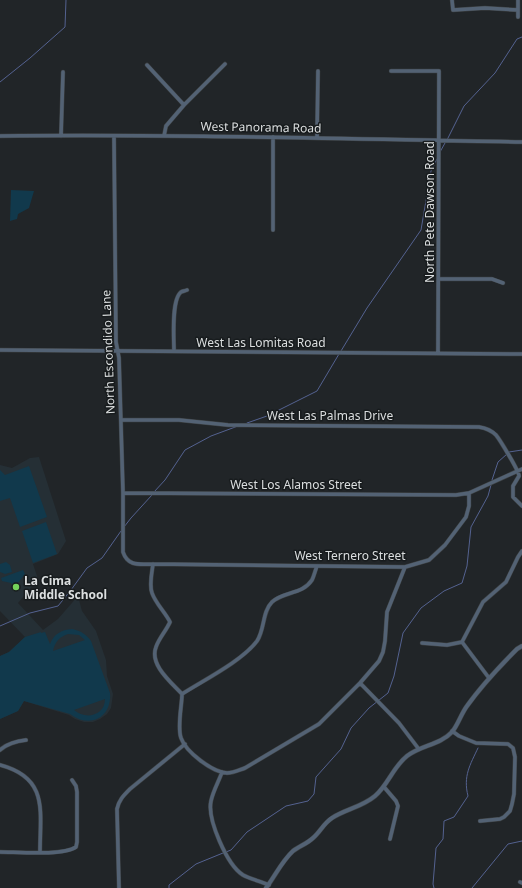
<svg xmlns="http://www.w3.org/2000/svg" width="522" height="888" font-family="'Noto Sans',sans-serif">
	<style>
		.built { fill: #252f35 }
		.green { fill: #11394c; fill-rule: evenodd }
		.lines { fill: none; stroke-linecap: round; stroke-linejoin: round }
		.stream { stroke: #546290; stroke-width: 1 }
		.minor-casing { stroke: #3f4345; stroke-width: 4.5 }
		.tertiary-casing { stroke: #3f4345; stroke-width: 5 }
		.minor { stroke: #536274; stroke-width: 3.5 }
		.tertiary { stroke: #536274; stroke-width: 4 }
		.poi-dot { fill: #74d25b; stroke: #181c1e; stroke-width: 1.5 }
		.labels { text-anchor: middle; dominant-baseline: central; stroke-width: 3; stroke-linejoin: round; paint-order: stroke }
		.street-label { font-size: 12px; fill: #dbdedf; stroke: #181c1e }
		.poi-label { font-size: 12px; font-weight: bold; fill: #dbdedf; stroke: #181c1e; text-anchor: start }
	</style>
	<rect width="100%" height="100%" fill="#212528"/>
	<path class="built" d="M39,457L66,541L58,554L33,564L38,579L18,603L43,630L58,619L78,596L82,611L96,631L106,660L107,676L113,694L111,708L107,714L100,719L93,722H84L75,719L69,715L24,701L18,711L0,719V656L9,652L25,637L0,611V465L12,468L30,458Z"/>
	<path class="green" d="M11,190L34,191L29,208L18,214L17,219L10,221Z
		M29,466L47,517L20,527L10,498L0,501V470L5,475Z
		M46,522L57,554L33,563L22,531Z
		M6,562L10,565L12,572L5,574L0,572V564Z
		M23,570L25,574L14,588L11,583L2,581L1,578Z
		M72,629C81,631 86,634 91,641L110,693C112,718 90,729 70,714L24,701L18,711L0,719V656L9,652L25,637L41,632V633L45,632L50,644C54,634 61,630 72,629ZM68,634L79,635L85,640L53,651C55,642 59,637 68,634ZM105,699C105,716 85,720 74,710Z"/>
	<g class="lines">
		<path class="stream" d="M0,82L30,58L65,27L66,0
			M447,140L464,106L495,73L517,39L522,37
			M440,152L445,143
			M341,351L367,308L421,230L431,171L437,159
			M247,423L267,416L317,391L339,354
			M509,452L522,450
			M492,480L498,462L507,454
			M154,492L165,480L185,450L211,436L238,426
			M124,527L131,518L152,495
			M0,626L30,613L58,606L71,590L87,568L102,558L121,531
			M226,852L231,850L247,832L286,806L308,801L314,794L316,777L341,749L351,728L369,708L388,693L394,676L403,633L421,608L444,591L462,583L467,566L471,527L488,496L491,485
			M169,888V885L196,864L223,853
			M434,888L433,884L436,848L443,839L444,821L454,817L468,796C463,776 470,765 478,748
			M472,888L508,844L522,841"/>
		<g class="minor-casing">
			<path id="minor" d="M452,0L453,10L485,8L518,10
				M518,17V0
				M147,65L184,105
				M391,71H439L438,353
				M0,136C174,134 348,139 522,142
				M61,136L63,72
				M164,136L166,126L184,105L225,64
				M114,137L116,342L119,358L123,493V552C128,567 140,564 153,564L405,567L429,560L445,545L466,517L469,506V493L522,469
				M273,137V230
				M317,137L318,71
				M439,279H492L503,283
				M0,350L522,354
				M174,351C174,339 171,300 181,292C183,291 185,291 187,290
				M121,420H179L228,425L479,427C485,428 491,430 496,435C500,440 519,471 519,476L513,486V497L522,506
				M123,493L456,495L469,493
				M153,564C152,572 149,585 152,593C156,604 165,612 170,622C166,631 159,638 156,647C149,665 172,683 182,694C182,705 177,727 181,738C186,752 212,772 227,773C233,773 239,770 245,768L319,724L360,683L379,661L383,652L385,641L387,612L405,567
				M462,642L483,602L506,582L518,557L522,551
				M462,642L489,678
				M422,643L447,645L462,642
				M360,683L399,723L418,748
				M182,694C204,680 242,661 257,641C265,629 262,612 272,602C284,591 302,595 312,580C314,576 315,571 317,566
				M452,731L459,736L476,743L508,744L513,748L515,757L514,794L512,804L510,811L504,817L500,819L480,821
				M0,750C8,743 16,741 26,740
				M0,765C49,778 40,811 40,852
				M222,772C219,781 213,791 211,801C207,819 227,865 243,875C250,879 260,881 269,885
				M384,787L396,801L398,806L390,839
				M0,852C17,852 63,856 76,847L77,842V792L76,786L72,780
				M520,882L522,883
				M119,888L117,809C119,800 123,796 130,789L185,744"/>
		</g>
		<g class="tertiary-casing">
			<path id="tertiary" d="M266,888C275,876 282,861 293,851C299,846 307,844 313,838C320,832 324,823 332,818C346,809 362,807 375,796C388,785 393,767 407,756C421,745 440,745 452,732C458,725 461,714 467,706C482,685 499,667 517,649L522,646"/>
		</g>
		<use href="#minor" class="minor"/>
		<use href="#tertiary" class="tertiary"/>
	</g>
	<circle class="poi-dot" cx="16" cy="587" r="4"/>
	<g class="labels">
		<g class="street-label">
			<text transform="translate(261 127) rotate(1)">West Panorama Road</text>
			<text transform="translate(429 212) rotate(-90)">North Pete Dawson Road</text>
			<text x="261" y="342">West Las Lomitas Road</text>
			<text transform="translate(108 352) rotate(-92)">North Escondido Lane</text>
			<text x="330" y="415">West Las Palmas Drive</text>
			<text x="296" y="484">West Los Alamos Street</text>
			<text x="350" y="555">West Ternero Street</text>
		</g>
		<g class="poi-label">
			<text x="24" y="580">La Cima<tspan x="24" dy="14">Middle School</tspan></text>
		</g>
	</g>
</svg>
